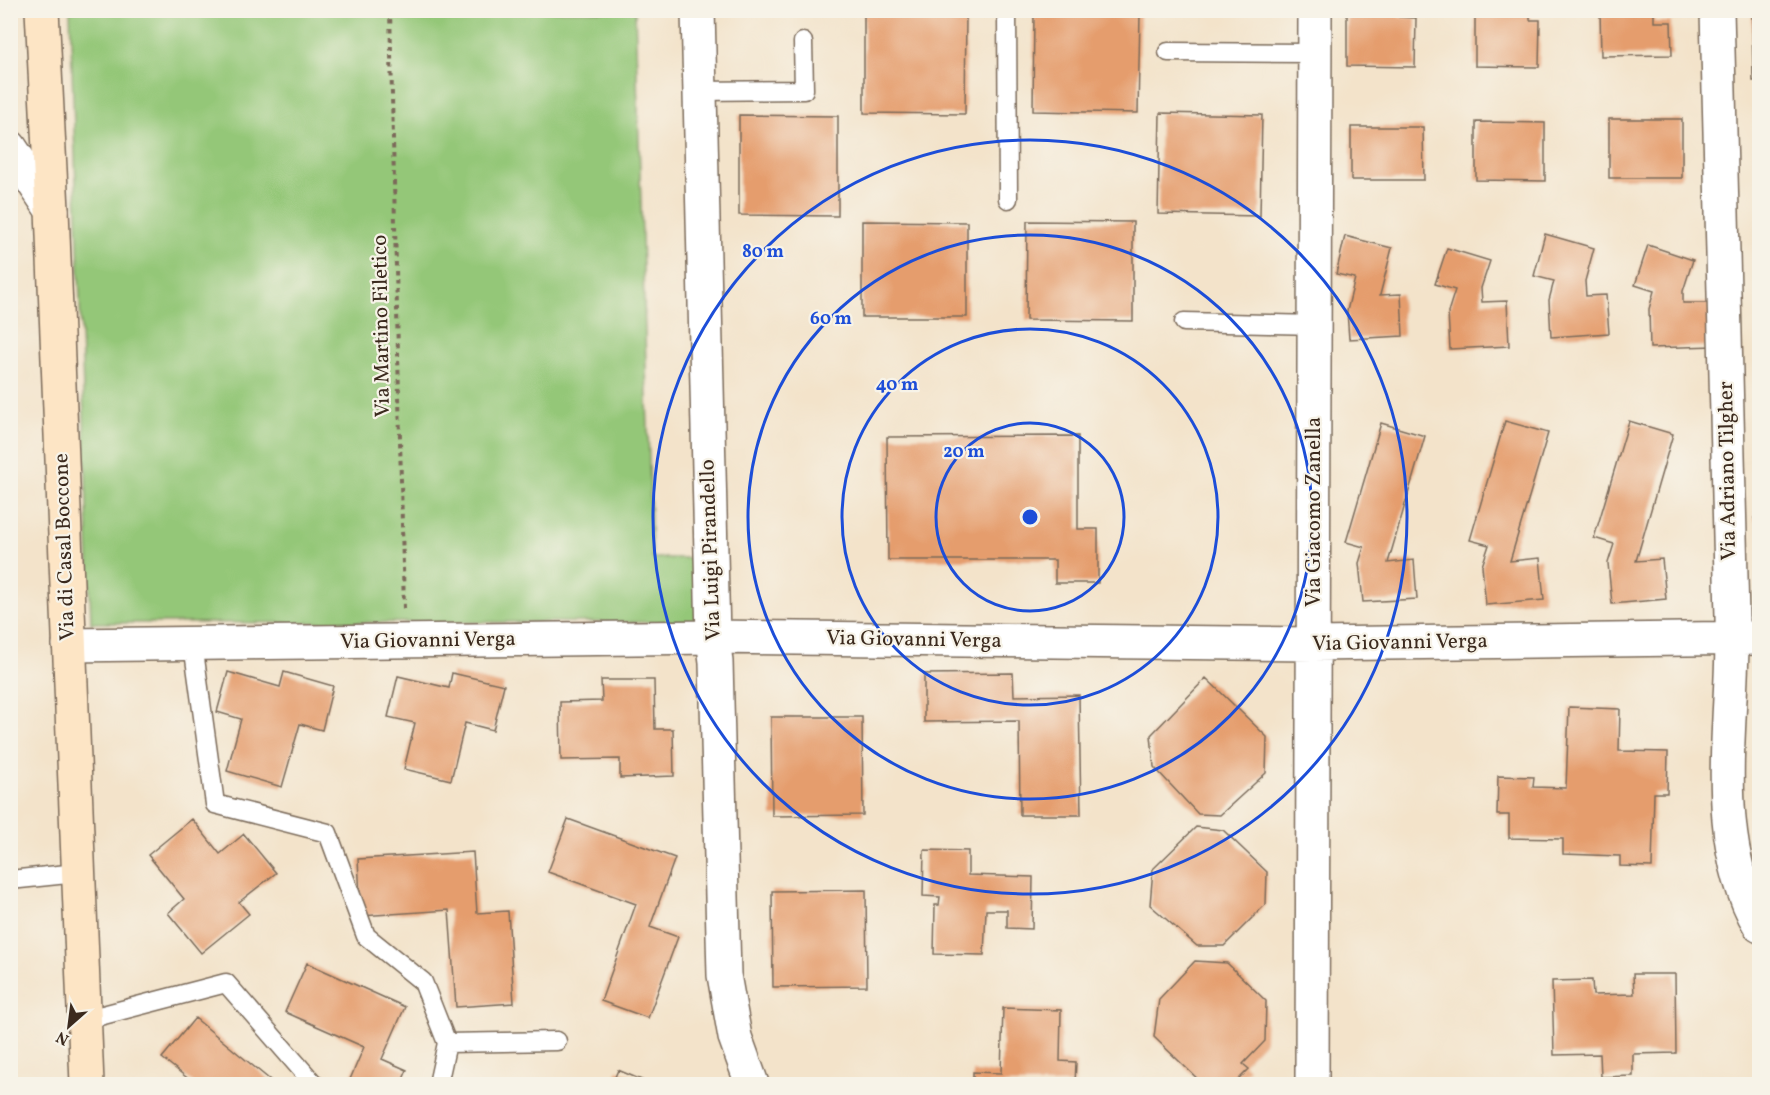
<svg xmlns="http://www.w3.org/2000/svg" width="1770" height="1095" font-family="Vollkorn,serif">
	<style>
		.green { fill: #94c778; stroke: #68784b; stroke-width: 1.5 }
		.building { fill: #e59d6d }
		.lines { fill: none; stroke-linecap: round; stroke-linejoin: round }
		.lane-casing { stroke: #7b6b5a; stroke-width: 21 }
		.street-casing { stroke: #7b6b5a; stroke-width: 36 }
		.secondary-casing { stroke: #7b6b5a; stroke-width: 36 }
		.path { stroke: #7b6b5a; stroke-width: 4; stroke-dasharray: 4.5 4.5; stroke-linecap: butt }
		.lane { stroke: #fff; stroke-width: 18 }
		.street { stroke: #fff; stroke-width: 33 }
		.secondary { stroke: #fde5c5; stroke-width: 33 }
		.ring { fill: none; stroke: #1d4ed8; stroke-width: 3 }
		.labels { text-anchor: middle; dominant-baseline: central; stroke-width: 4.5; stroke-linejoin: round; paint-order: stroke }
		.street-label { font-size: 21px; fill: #3b2a1e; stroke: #f7f3e8 }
		.centre { fill: #1d4ed8; stroke: #f7f3e8; stroke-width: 3 }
		.ring-label { font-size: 18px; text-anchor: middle; font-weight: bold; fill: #1d4ed8; stroke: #f7f3e8; stroke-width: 4.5; stroke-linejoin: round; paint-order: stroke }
	</style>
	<rect width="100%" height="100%" fill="#f7f3e8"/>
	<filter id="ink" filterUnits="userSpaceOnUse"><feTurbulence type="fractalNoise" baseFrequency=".0167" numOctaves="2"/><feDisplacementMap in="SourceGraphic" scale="12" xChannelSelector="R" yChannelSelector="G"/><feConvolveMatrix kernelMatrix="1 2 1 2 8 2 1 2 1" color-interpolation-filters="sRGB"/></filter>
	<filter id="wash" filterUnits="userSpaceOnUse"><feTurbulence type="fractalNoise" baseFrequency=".008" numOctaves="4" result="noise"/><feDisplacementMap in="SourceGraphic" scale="24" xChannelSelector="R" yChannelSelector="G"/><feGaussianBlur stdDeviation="1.35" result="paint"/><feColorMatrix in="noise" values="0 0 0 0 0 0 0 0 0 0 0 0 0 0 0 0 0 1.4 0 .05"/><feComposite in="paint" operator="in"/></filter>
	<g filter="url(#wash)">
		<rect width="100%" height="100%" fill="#f3e3ca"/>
		<path class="green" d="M70,11H635L652,558H690L700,571L705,622L91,623Z"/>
		<g id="blocks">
			<path class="building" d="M1347,10H1400L1399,17L1416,18L1415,67L1347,66Z
				M1475,10H1530V20H1540L1539,67L1475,66Z
				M1600,10H1654V22H1671L1672,55L1601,56Z
				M864,12H966L965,114L864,113Z
				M1034,12L1140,14L1138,113L1033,111Z
				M1752,12H1760V81H1753Z
				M1160,113L1262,115L1260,216L1158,214Z
				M739,115L838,116V216L739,215Z
				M1609,119H1682V178H1609Z
				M1476,122L1545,123V181L1476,180Z
				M1351,127H1423L1424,180H1351Z
				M862,221L967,222V317H862Z
				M1027,221L1133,222V321L1026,320Z
				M1545,234L1594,248L1585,281L1586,296L1606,295L1609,333L1551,337L1549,300L1554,281L1534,276Z
				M1345,236L1392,248L1380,295L1401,294L1403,336L1349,339L1347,311L1355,278L1336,274Z
				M1648,245L1693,260L1683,291V303H1713L1715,346L1650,348L1649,309L1654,291L1635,285Z
				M1447,248L1490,261L1481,288L1482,302L1507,301L1509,346L1450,349L1448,312L1455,290L1435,284Z
				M1505,421L1548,433L1510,561L1540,558L1544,600L1486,605L1482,566L1489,545L1470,540Z
				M1629,421L1673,434L1636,561L1662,559L1666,599L1612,604L1608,563L1614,544L1594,538Z
				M1381,423L1425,436L1388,563L1414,560L1417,599L1363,602L1359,563L1364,547L1346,542Z
				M1078,436V529H1098V583H1055V560H888L887,437Z
				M1760,515V528L1754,518Z
				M228,672L280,687L284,672L333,686L322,730L300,724L282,787L227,771L241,719L217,712Z
				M452,673L504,685L493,730L465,723L451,780L404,769L415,723L388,717L398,676L449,688Z
				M1013,673L1014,696L1079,695L1081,815H1020L1019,721L924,722V674Z
				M1206,678L1267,737L1266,773L1220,815L1198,814L1154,767L1151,735Z
				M601,680H654L655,729H673L674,776L620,778V759L561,760L560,702L602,701Z
				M1569,707L1620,709L1619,751L1668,752L1667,793H1654L1652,867L1620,866V856L1563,854V839L1509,838V815H1497L1498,776L1534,777L1533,787L1566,788Z
				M771,717H862L863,815L772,816Z
				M192,819L220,854L244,834L276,873L239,902L249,914L201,953L168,913L184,899L148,855Z
				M568,819L675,858L650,927L678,937L648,1018L601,1001L636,904L548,872Z
				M1196,827L1223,830L1267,872L1266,904L1224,946H1197L1150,905L1153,869Z
				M924,850L968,851V875L1033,877L1032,929L1007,928V910H986L984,955L934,954L935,905H939L940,897L923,896Z
				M473,852L477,913L508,911L514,1003L456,1007L449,910L361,916L358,859Z
				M866,890L867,986L773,987L772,891Z
				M1195,961L1227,963L1266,1001L1265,1041L1243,1064L1249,1069L1234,1084H1203L1154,1037L1159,999Z
				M307,963L405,1007L382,1059L407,1070L401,1084H348L364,1047L285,1012Z
				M1633,974H1675L1676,1053L1633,1054V1076L1601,1077L1600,1054L1554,1055L1552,981L1592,980L1593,995L1634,994Z
				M1003,1008L1061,1010L1060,1061L1076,1062L1075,1084H973V1072L1001,1073Z
				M195,1018L275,1084H195L162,1058Z
				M618,1070L651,1084H612Z"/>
		</g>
	</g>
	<g filter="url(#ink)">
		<use href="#blocks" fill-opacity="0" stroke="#7b6b5a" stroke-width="1.5"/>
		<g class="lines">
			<g class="lane-casing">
				<path id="lane" d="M1007,10L1008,199
					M1168,52L1315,53
					M700,91L804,90L803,42
					M1184,322L1315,325
					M193,644L215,804L328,833L366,936L423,982L447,1043L438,1084
					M10,880L77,873
					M84,1020L226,983L314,1084
					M447,1043L557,1041"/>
			</g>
			<g class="street-casing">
				<path id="street" d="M698,10L713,637L716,662L724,975L735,1037L752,1084
					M1717,10C1722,213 1727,415 1732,617C1735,718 1707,835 1760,926
					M10,147L52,210
					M69,645L713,637L1314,644L1760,638
					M1312,1084L1315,10"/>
			</g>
			<g class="secondary-casing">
				<path id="secondary" d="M42,10L52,210L87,1084"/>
			</g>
			<path class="path" d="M390,10L404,610"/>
			<use href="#lane" class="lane"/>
			<use href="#street" class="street"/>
			<use href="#secondary" class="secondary"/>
		</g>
	</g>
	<g class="ring">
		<circle cx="1030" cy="517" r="94"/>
		<circle cx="1030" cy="517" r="188"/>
		<circle cx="1030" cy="517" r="282"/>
		<circle cx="1030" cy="517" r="377"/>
	</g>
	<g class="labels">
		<g class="street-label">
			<text transform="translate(382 326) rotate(-91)">Via Martino Filetico</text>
			<text transform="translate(1728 471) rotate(-91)">Via Adriano Tilgher</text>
			<text transform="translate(1314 512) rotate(-90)">Via Giacomo Zanella</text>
			<text transform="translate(65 547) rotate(-92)">Via di Casal Boccone</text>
			<text transform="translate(711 550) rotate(-92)">Via Luigi Pirandello</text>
			<text transform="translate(914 640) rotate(1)">Via Giovanni Verga</text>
			<text transform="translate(428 641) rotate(-1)">Via Giovanni Verga</text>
			<text transform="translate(1400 643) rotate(-1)">Via Giovanni Verga</text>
		</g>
	</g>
	<circle cx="1030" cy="517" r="9" class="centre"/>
	<g class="ring-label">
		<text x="763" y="257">80 m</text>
		<text x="831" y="324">60 m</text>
		<text x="897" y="390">40 m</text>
		<text x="964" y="457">20 m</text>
	</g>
	<rect width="1770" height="1095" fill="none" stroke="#f7f3e8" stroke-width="36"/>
	<g transform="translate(69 1026) rotate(208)" stroke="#f7f3e8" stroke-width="4.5" paint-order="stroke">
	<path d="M0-4.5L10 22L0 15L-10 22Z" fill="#3b2a1e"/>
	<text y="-9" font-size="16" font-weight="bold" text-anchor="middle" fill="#3b2a1e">N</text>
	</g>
</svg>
